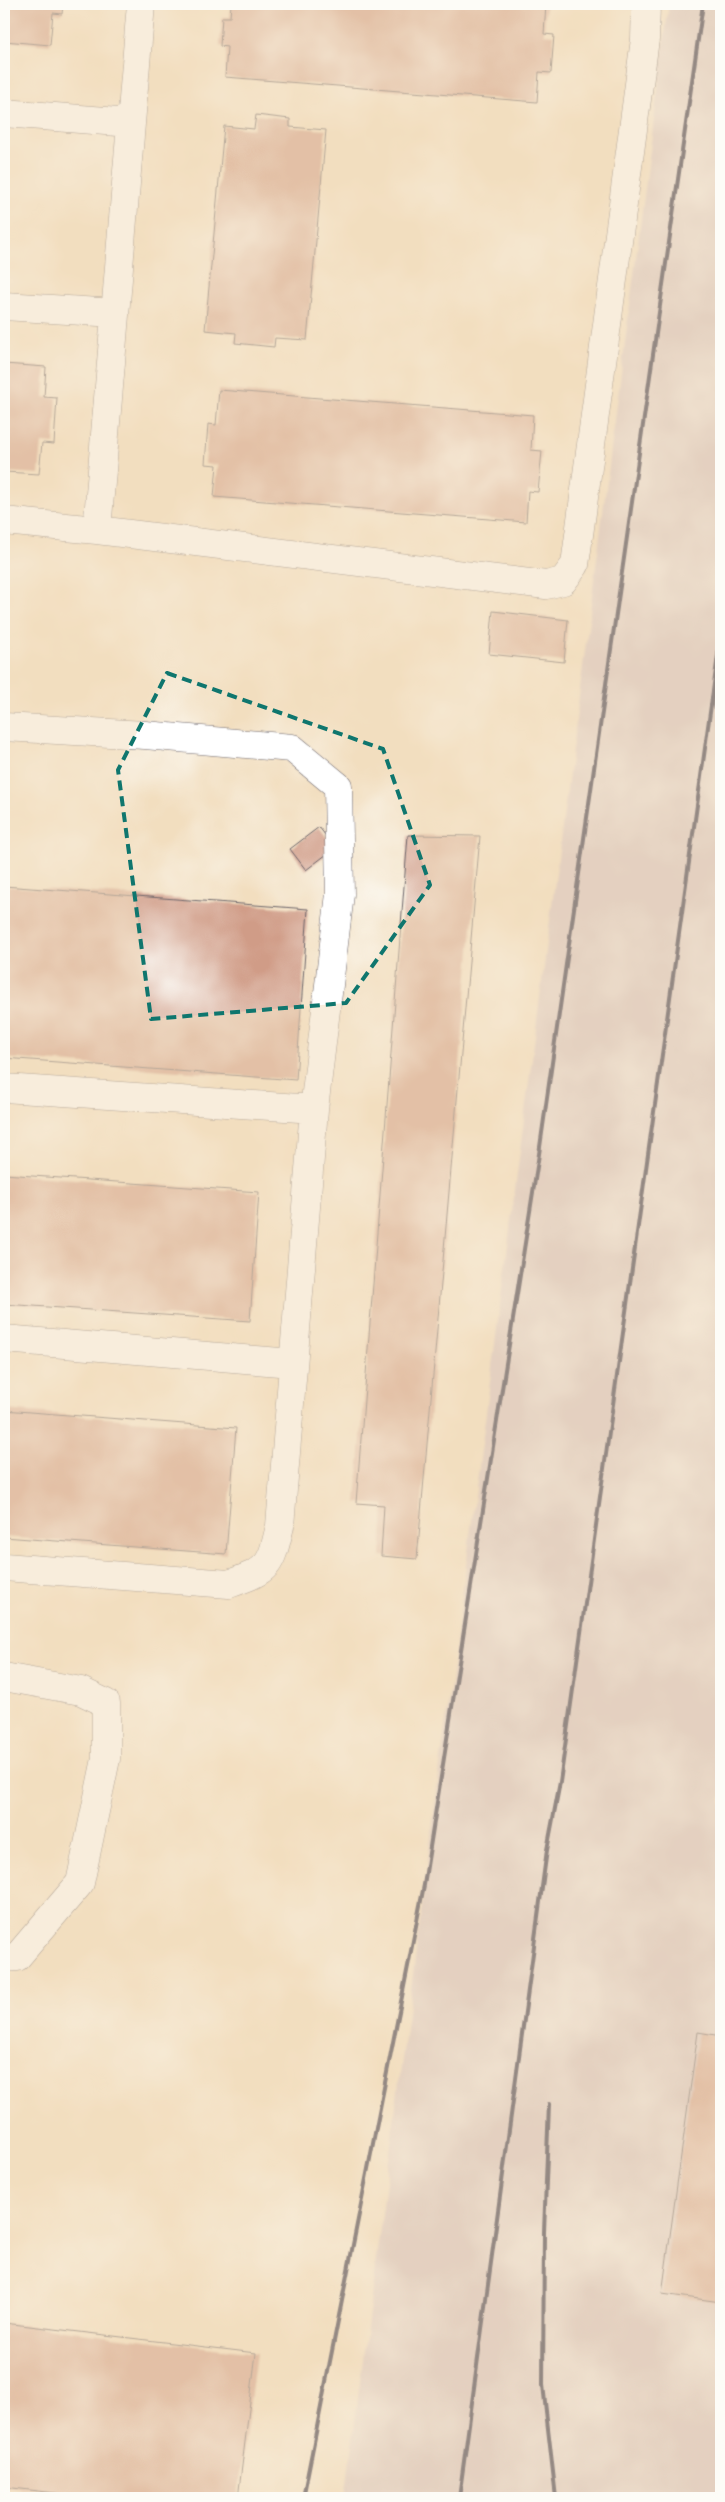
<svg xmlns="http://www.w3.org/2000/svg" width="725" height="2502" font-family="Alegreya,serif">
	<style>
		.industrial { fill: #d2bfc0 }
		.building { fill: #d09c87 }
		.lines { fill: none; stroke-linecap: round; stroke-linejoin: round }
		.minor-casing { stroke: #6b6469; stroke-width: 29 }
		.minor { stroke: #fff; stroke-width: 28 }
		.rail { stroke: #22223b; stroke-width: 4 }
		.marked { fill: none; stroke: #0f766e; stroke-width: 4; stroke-dasharray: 10 6; stroke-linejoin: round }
	</style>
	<rect width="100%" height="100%" fill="#fdfcf7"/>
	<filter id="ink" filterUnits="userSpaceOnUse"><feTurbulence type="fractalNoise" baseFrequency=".02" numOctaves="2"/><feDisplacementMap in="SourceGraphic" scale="10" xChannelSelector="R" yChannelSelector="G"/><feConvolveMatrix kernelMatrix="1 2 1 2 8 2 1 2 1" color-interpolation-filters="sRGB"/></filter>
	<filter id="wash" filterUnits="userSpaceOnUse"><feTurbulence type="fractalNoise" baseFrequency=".0096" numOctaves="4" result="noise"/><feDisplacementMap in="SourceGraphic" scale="20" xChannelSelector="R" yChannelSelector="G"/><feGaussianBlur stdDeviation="1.12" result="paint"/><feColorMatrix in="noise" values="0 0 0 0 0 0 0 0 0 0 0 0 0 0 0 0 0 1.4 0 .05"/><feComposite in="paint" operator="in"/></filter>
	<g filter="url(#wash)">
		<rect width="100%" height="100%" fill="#f2debf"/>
		<path class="industrial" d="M669,4H721V2498H345Z"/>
		<g id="blocks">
			<path class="building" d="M4,4H63L62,14L53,13L50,45L4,41Z
				M231,4H546L544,34L554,35L551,73L539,72L537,102L225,77L227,47L220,46L222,17H230Z
				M256,115L290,119V127L326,130L307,340L275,338L274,347L235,343L236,333L205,330L224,126L254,129Z
				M4,364L46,367L44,397L57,398L54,444L42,443L39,474L4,472Z
				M219,390L533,415L531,450L542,451L538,492L528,491L526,522L214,497L217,465L205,464L208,424L216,425Z
				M493,611L568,620L564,662L489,654Z
				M319,827L335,848L306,870L290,849Z
				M408,835L480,836L417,1559L381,1556L384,1505L356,1503Z
				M4,886L308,909L296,1080L4,1058Z
				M4,1174L259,1192L250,1321L4,1304Z
				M4,1410L236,1428L226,1554L4,1537Z
				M698,2032L721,2036V2302L662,2294Z
				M4,2323L256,2353L238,2498H99L4,2487Z"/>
		</g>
	</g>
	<g filter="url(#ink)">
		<use href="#blocks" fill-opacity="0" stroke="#6b6469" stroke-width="1"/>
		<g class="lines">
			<g class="minor-casing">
				<path id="minor" d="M4,113L131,123
					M4,306L115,313
					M4,521L97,530L546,585L563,581L575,565L645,39L646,4
					M97,530L141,4
					M4,727L145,735L292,748L338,786L340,894L314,1109L280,1526C270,1568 270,1569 229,1584L4,1567
					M4,1088L314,1109
					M4,1339L292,1363
					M4,1677L81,1691L106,1703V1759L80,1883L17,1957L4,1958"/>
			</g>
			<use href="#minor" class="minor"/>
			<path class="rail" d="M549,2104L544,2232L543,2385L556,2498
				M303,2498L424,1885L539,1154L703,4
				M459,2498L547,1850L560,1782L721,634"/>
		</g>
	</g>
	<path d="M0 0H725V2502H0ZM167,673L383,749L430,885L346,1003L151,1019L118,770Z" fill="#f2debf" fill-opacity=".55" fill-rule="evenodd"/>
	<path class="marked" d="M167,673L383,749L430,885L346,1003L151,1019L118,770Z"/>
	<rect width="725" height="2502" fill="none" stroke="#fdfcf7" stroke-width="20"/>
</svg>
